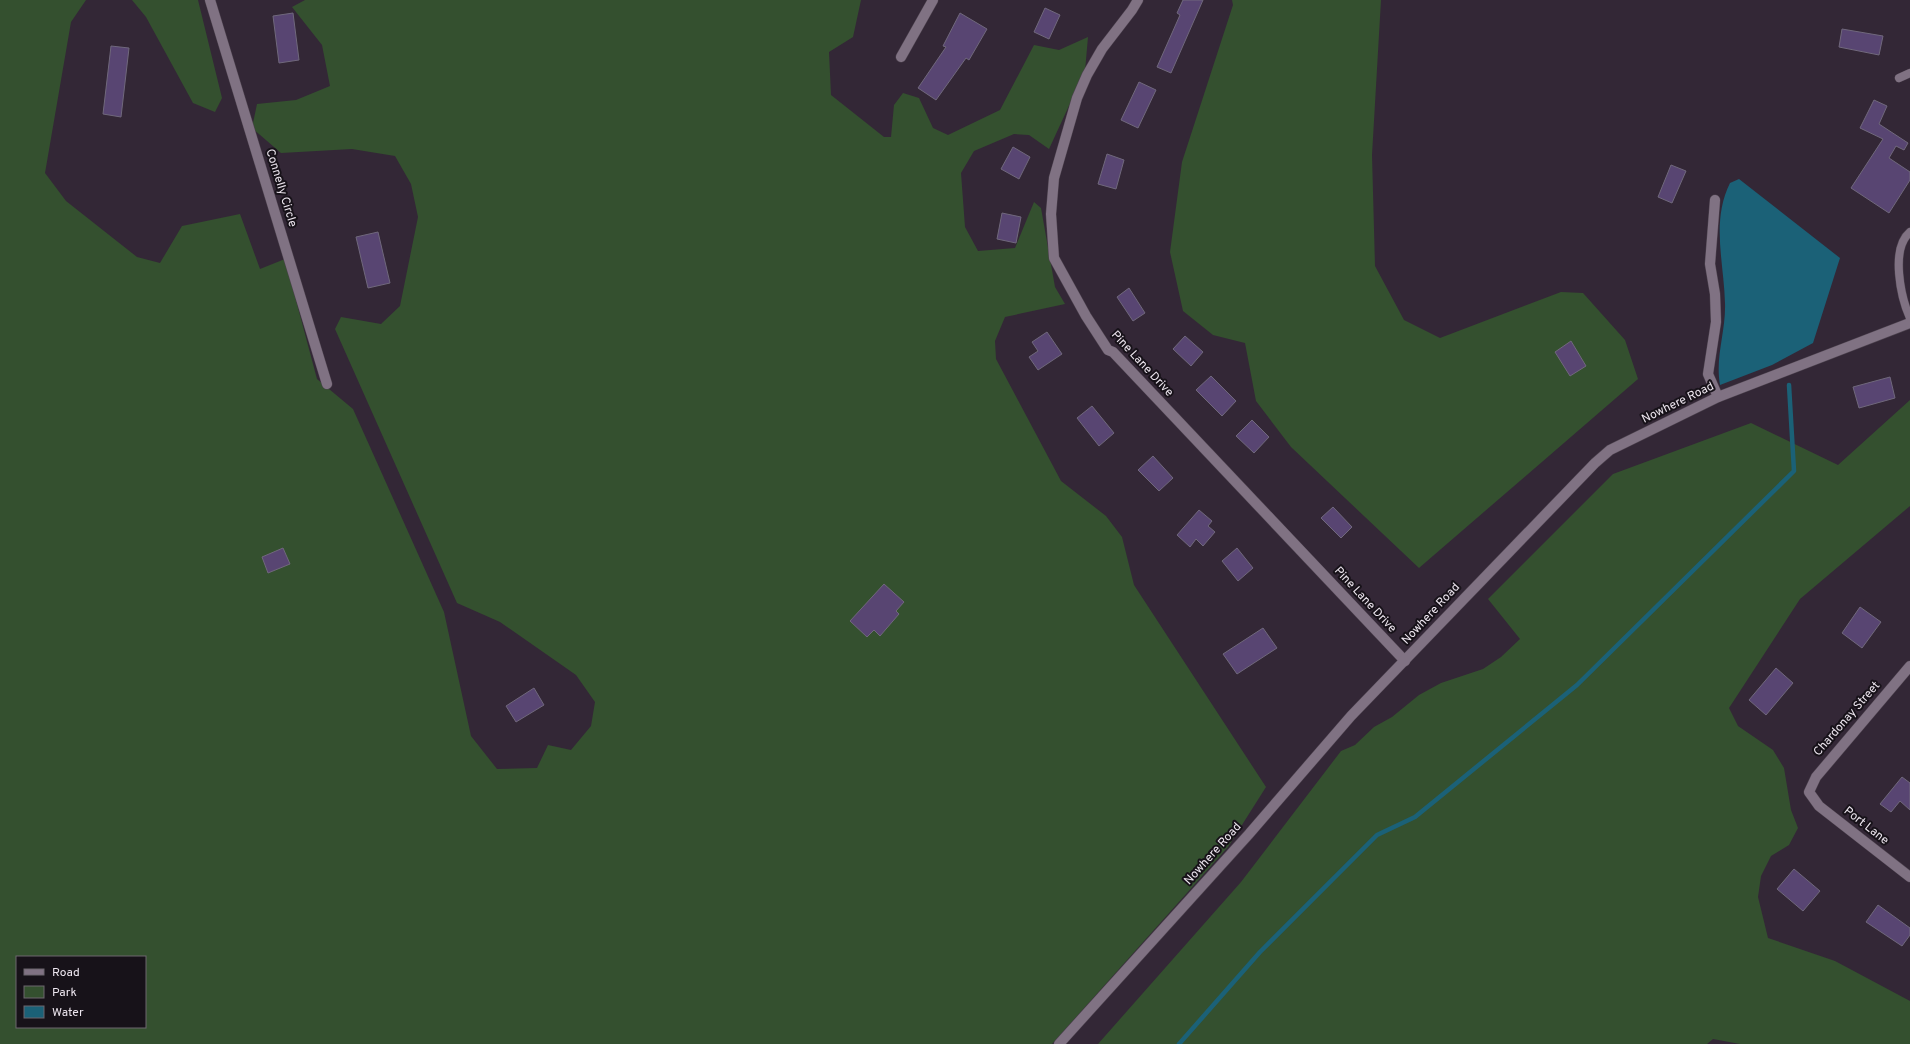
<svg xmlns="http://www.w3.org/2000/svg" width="1910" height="1044" font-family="Overpass,sans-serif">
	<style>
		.green { fill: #34502f; fill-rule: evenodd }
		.water { fill: #1b6177 }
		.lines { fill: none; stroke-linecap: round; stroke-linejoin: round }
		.stream { stroke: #1b6177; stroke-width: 4.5 }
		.building { fill: #584572; stroke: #70687c }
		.service-casing { stroke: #4d434f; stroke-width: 9 }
		.minor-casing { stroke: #4d434f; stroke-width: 11 }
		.tertiary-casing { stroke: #4d434f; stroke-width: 11 }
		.service { stroke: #807283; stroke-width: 8 }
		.minor { stroke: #807283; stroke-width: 10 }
		.tertiary { stroke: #807283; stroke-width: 10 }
		.labels { text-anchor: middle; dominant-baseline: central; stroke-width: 4; stroke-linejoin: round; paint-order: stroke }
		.street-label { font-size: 12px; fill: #ede6ef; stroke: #171219 }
	</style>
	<rect width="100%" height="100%" fill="#332736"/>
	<path class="green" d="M0,0H86L71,22L45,173L66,201L137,257L160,263L182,226L240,214L260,269L285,259L317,379L353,409L444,612L471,736L497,769L537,768L548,745L571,750L591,726L595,702L576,675L500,622L457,603L335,329L341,317L381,324L400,306L418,217L411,184L395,156L352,149L281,153L252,128L257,104L296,100L330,86L322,45L292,7L305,0H861L853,37L829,52L831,95L884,137H891L894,105L903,93L919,98L933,128L948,135L1000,110L1034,45L1059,50L1088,37L1085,71L1049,149L1029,135L1014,134L974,151L961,173L965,227L978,251L1015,248L1034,202L1041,208L1055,287L1065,304L1005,317L995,341L996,359L1061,481L1106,516L1122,537L1134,585L1266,787L1228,847L1052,1044H0ZM17,957H145V1027H17Z
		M132,0H198L222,98L215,112L193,103L146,17Z
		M1232,0H1381L1372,155L1375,266L1404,320L1440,338L1561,292L1583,293L1625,340L1638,379L1419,568L1291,447L1256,401L1245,343L1213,335L1183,311L1170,252L1182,162L1233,5Z
		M1910,400V506L1800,599L1729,708L1738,726L1773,750L1784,768L1791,810L1798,828L1789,845L1771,856L1761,876L1758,897L1768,938L1835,961L1910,1001V1044H1740L1713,1039L1707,1044H1098L1241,882L1341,751L1355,745L1374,727L1392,717L1419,695L1441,683L1483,669L1501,657L1520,639L1488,599L1613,474L1751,423L1838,465Z"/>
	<path class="water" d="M1739,179L1840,258L1813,343L1772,365L1720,385C1715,356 1726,332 1725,303C1724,263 1711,221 1730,183Z"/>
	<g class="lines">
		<path class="stream" d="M1179,1044L1260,952L1377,835L1415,817L1577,685L1794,471L1789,385"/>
	</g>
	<path class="building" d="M1183,0H1203L1171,73L1157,67L1180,15L1177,13Z
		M1045,8L1060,15L1049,39L1034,32Z
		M293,13L299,60L279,63L273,16Z
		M960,13L987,29L969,60L966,58L936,100L918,88L946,47L943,46Z
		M1842,29L1883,36L1879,55L1839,47Z
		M111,46L129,48L121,117L103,114Z
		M1139,82L1156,90L1138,128L1121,120Z
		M1874,100L1887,106L1879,124L1908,143L1904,150L1896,146L1889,158L1910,172V180L1889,213L1851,188L1883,139L1860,128Z
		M1013,147L1030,157L1019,179L1001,169Z
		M1107,154L1124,160L1116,189L1098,184Z
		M1671,165L1686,171L1672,203L1658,197Z
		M1002,213L1021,217L1016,243L997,239Z
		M378,232L390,283L368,288L356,237Z
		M1129,288L1145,313L1133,321L1117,297Z
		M1047,332L1062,354L1038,370L1029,357L1038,351L1032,342Z
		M1185,336L1203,352L1191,366L1173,349Z
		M1571,341L1586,366L1570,376L1555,352Z
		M1211,376L1236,401L1222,416L1196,390Z
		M1890,377L1895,398L1859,408L1853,387Z
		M1092,406L1114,433L1099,446L1077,418Z
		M1252,420L1269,437L1254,453L1236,436Z
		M1153,456L1173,478L1159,491L1138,470Z
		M1333,507L1352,527L1341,538L1321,518Z
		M1199,510L1212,521L1208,526L1215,532L1203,546L1196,539L1190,547L1177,535Z
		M283,548L290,564L268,573L262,557Z
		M1237,548L1253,568L1238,581L1222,561Z
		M884,584L904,602L896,611L899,614L880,636L874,630L867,637L850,621Z
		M1860,607L1881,622L1862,648L1842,633Z
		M1263,628L1277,648L1237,674L1223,654Z
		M1776,668L1793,683L1766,715L1749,700Z
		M534,688L544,705L516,722L506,706Z
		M1902,777L1910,783V810L1900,801L1891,812L1880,804Z
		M1794,869L1820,891L1803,911L1777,889Z
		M1878,905L1910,928V935L1902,946L1866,922Z"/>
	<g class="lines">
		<g class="service-casing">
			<path id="service" d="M1899,78L1910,73
				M1910,232C1890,249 1901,298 1910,318"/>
		</g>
		<g class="minor-casing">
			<path id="minor" d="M210,0L327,384
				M1138,0L1132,10L1102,49L1087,75L1077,98L1054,178L1051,214L1054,258L1086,316L1108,350L1113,352L1405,661
				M901,57L933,0
				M1715,200L1710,264L1715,294L1716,322L1708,374L1718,397
				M1910,666L1816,777L1809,792L1819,806L1910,877"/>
		</g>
		<g class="tertiary-casing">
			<path id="tertiary" d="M1059,1044L1249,834L1351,716L1595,463L1610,450L1718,397L1910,323"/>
		</g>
		<use href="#service" class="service"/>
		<use href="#minor" class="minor"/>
		<use href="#tertiary" class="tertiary"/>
	</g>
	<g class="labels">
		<g class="street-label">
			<text transform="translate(281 188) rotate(73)">Connelly Circle</text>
			<text transform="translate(1142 364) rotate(47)">Pine Lane Drive</text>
			<text transform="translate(1678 403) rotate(-26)">Nowhere Road</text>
			<text transform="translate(1365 600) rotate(47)">Pine Lane Drive</text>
			<text transform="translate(1431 614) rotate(-47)">Nowhere Road</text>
			<text transform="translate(1847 719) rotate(-49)">Chardonay Street</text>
			<text transform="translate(1866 826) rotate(38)">Port Lane</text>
			<text transform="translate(1213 854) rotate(-48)">Nowhere Road</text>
		</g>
	</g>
	<rect x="16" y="956" width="130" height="72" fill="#171219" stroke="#6d676f"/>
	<rect x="24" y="969" width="20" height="6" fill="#807283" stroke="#6d676f"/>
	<text x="52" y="976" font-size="12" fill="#ede6ef">Road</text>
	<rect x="24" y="986" width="20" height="12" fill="#34502f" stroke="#6d676f"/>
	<text x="52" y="996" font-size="12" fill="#ede6ef">Park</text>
	<rect x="24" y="1006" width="20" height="12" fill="#1b6177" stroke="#6d676f"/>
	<text x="52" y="1016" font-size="12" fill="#ede6ef">Water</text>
</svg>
